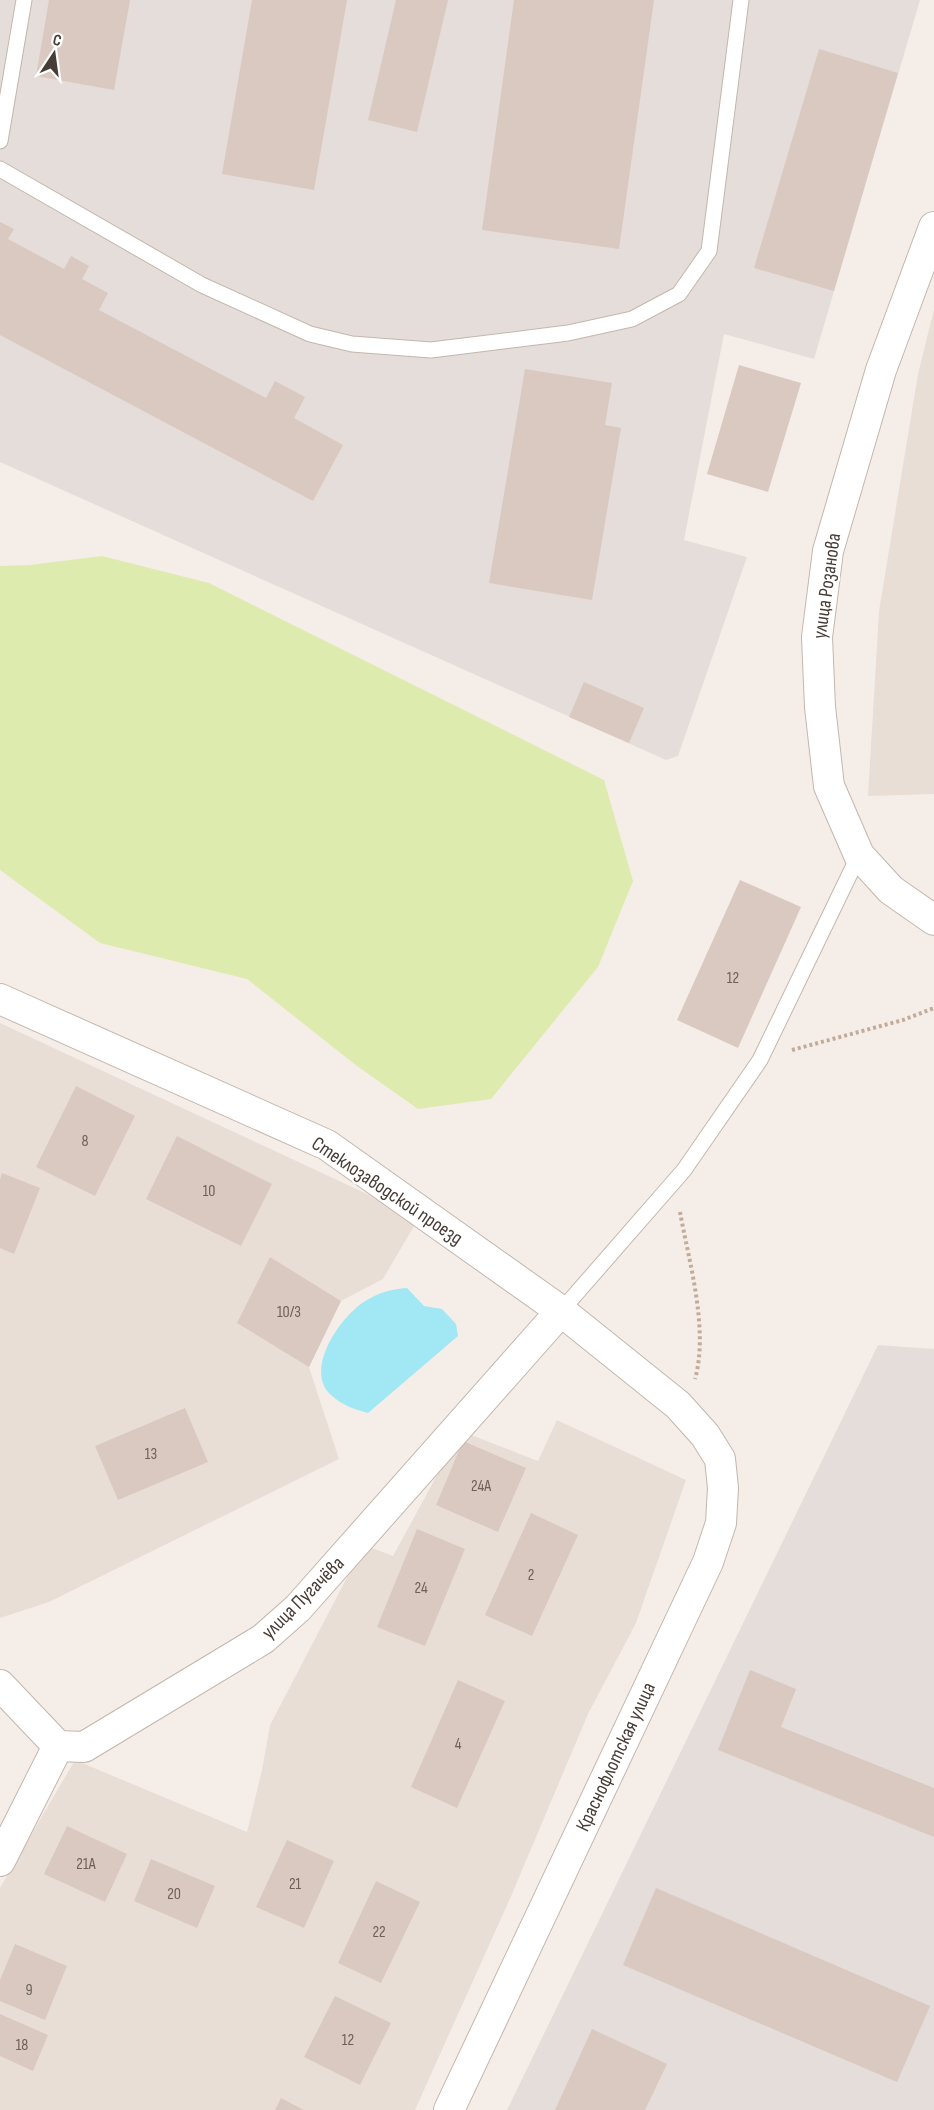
<svg xmlns="http://www.w3.org/2000/svg" width="934" height="2110" font-family="'Sofia Sans Condensed',sans-serif">
	<style>
		.residential { fill: #e9ded6 }
		.industrial { fill: #e4ddd9 }
		.green { fill: #deebaf }
		.water { fill: #a2e7f4 }
		.building { fill: #dac9c0 }
		.lines { fill: none; stroke-linecap: round; stroke-linejoin: round }
		.lane-casing { stroke: #c4b6ad; stroke-width: 17 }
		.street-casing { stroke: #c4b6ad; stroke-width: 32 }
		.path { stroke: #c3ab9a; stroke-width: 4; stroke-dasharray: 3 3; stroke-linecap: butt }
		.lane { stroke: #fff; stroke-width: 15 }
		.street { stroke: #fff; stroke-width: 30 }
		.labels { text-anchor: middle; dominant-baseline: central; stroke-width: 4.5; stroke-linejoin: round; paint-order: stroke }
		.number-label { font-size: 16px; fill: #6c6058 }
		.street-label { font-size: 20px; fill: #483d36; stroke: #fff }
	</style>
	<rect width="100%" height="100%" fill="#f5eee8"/>
	<path class="residential" d="M934,309V794L868,796L879,611L918,374Z
		M0,1023L365,1193L417,1221L383,1279L341,1301L309,1367L339,1459L49,1602L0,1618Z
		M557,1420L686,1480L636,1623L588,1714L512,1894L415,2110H0V1888L75,1760L247,1832L262,1770L270,1725L364,1545L393,1556L461,1431L538,1461Z"/>
	<path class="industrial" d="M0,0H920L814,359L724,334L684,540L747,557L678,756L666,760L0,462Z
		M878,1345L934,1349V2110H507Z"/>
	<path class="green" d="M102,556L209,583L604,780L633,881L598,967L491,1099L418,1109L357,1066L247,979L100,943L0,870V566L30,565Z"/>
	<path class="water" d="M407,1288L424,1306L442,1309L456,1324L458,1336L368,1413C354,1409 341,1405 330,1394C304,1368 342,1314 367,1300C380,1292 392,1289 407,1288Z"/>
	<path class="building" d="M49,0H130L114,90L36,76Z
		M252,0H347L314,190L222,174Z
		M396,0H448L417,132L368,120Z
		M514,0H654L619,249L482,230Z
		M819,49L898,73L834,291L754,268Z
		M0,222L14,229L8,239L64,269L71,256L89,266L82,279L108,293L99,310L266,398L275,381L305,397L294,418L343,445L313,501L0,335Z
		M739,365L801,383L768,492L707,474Z
		M525,369L612,383L605,425L621,428L592,600L489,583Z
		M584,682L644,708L629,743L569,717Z
		M740,880L801,907L738,1048L677,1020Z
		M76,1086L135,1116L95,1196L36,1167Z
		M177,1136L272,1184L241,1246L146,1199Z
		M2,1173L40,1188L14,1254L0,1248V1179Z
		M270,1257L341,1301L309,1367L237,1323Z
		M185,1408L208,1462L118,1500L95,1446Z
		M463,1441L526,1468L498,1532L436,1505Z
		M531,1513L578,1535L532,1636L485,1615Z
		M417,1529L465,1549L425,1646L377,1627Z
		M750,1670L796,1689L781,1727L934,1788V1837L718,1750Z
		M458,1680L505,1701L457,1808L411,1787Z
		M67,1826L127,1854L105,1902L44,1874Z
		M287,1840L334,1861L304,1928L256,1907Z
		M151,1859L215,1886L197,1928L134,1901Z
		M376,1881L420,1902L381,1983L338,1963Z
		M656,1888L930,2006L897,2082L623,1965Z
		M15,1944L67,1966L45,2020L0,2001V1980Z
		M335,1996L391,2023L360,2085L304,2057Z
		M0,2014L48,2035L33,2071L0,2056Z
		M592,2029L667,2064L645,2110H555Z
		M281,2098L304,2110H275Z"/>
	<g class="lines">
		<g class="lane-casing">
			<path id="lane" d="M0,141L24,0
				M0,169L202,285L310,334L352,344L431,350L568,333L632,319L679,294L709,251L741,0
				M561,1311L684,1170L760,1060L859,855"/>
		</g>
		<g class="street-casing">
			<path id="street" d="M934,227L881,370L828,551L817,637L820,707L829,786L859,855L891,890L934,920
				M0,999L327,1145L561,1311L678,1405L705,1435L720,1459L723,1488L721,1523L708,1562L449,2110
				M0,1685L58,1746
				M0,1861L58,1746L84,1747L263,1639L298,1608L561,1311"/>
		</g>
		<path class="path" d="M792,1050L903,1020L934,1008
			M680,1212C689,1262 709,1329 695,1379"/>
		<use href="#lane" class="lane"/>
		<use href="#street" class="street"/>
	</g>
	<g class="labels">
		<g class="number-label">
			<text x="733" y="978">12</text>
			<text x="85" y="1141">8</text>
			<text x="209" y="1191">10</text>
			<text x="289" y="1312">10/3</text>
			<text x="151" y="1454">13</text>
			<text x="481" y="1486">24А</text>
			<text x="531" y="1575">2</text>
			<text x="421" y="1588">24</text>
			<text x="458" y="1744">4</text>
			<text x="86" y="1864">21А</text>
			<text x="295" y="1884">21</text>
			<text x="174" y="1894">20</text>
			<text x="379" y="1932">22</text>
			<text x="29" y="1990">9</text>
			<text x="348" y="2040">12</text>
			<text x="22" y="2045">18</text>
		</g>
		<g class="street-label">
			<text transform="translate(827 586) rotate(-82)">улица Розанова</text>
			<text transform="translate(387 1191) rotate(34)">Стеклозаводской проезд</text>
			<text transform="translate(303 1598) rotate(-45)">улица Пугачёва</text>
			<text transform="translate(616 1757) rotate(-65)">Краснофлотская улица</text>
		</g>
	</g>
	<g transform="translate(54 54) rotate(13)" stroke="#ffffff" stroke-width="4.5" paint-order="stroke">
	<path d="M0-4.5L10 22L0 15L-10 22Z" fill="#483d36"/>
	<text y="-9" font-size="16" font-weight="bold" text-anchor="middle" fill="#483d36">С</text>
	</g>
</svg>
